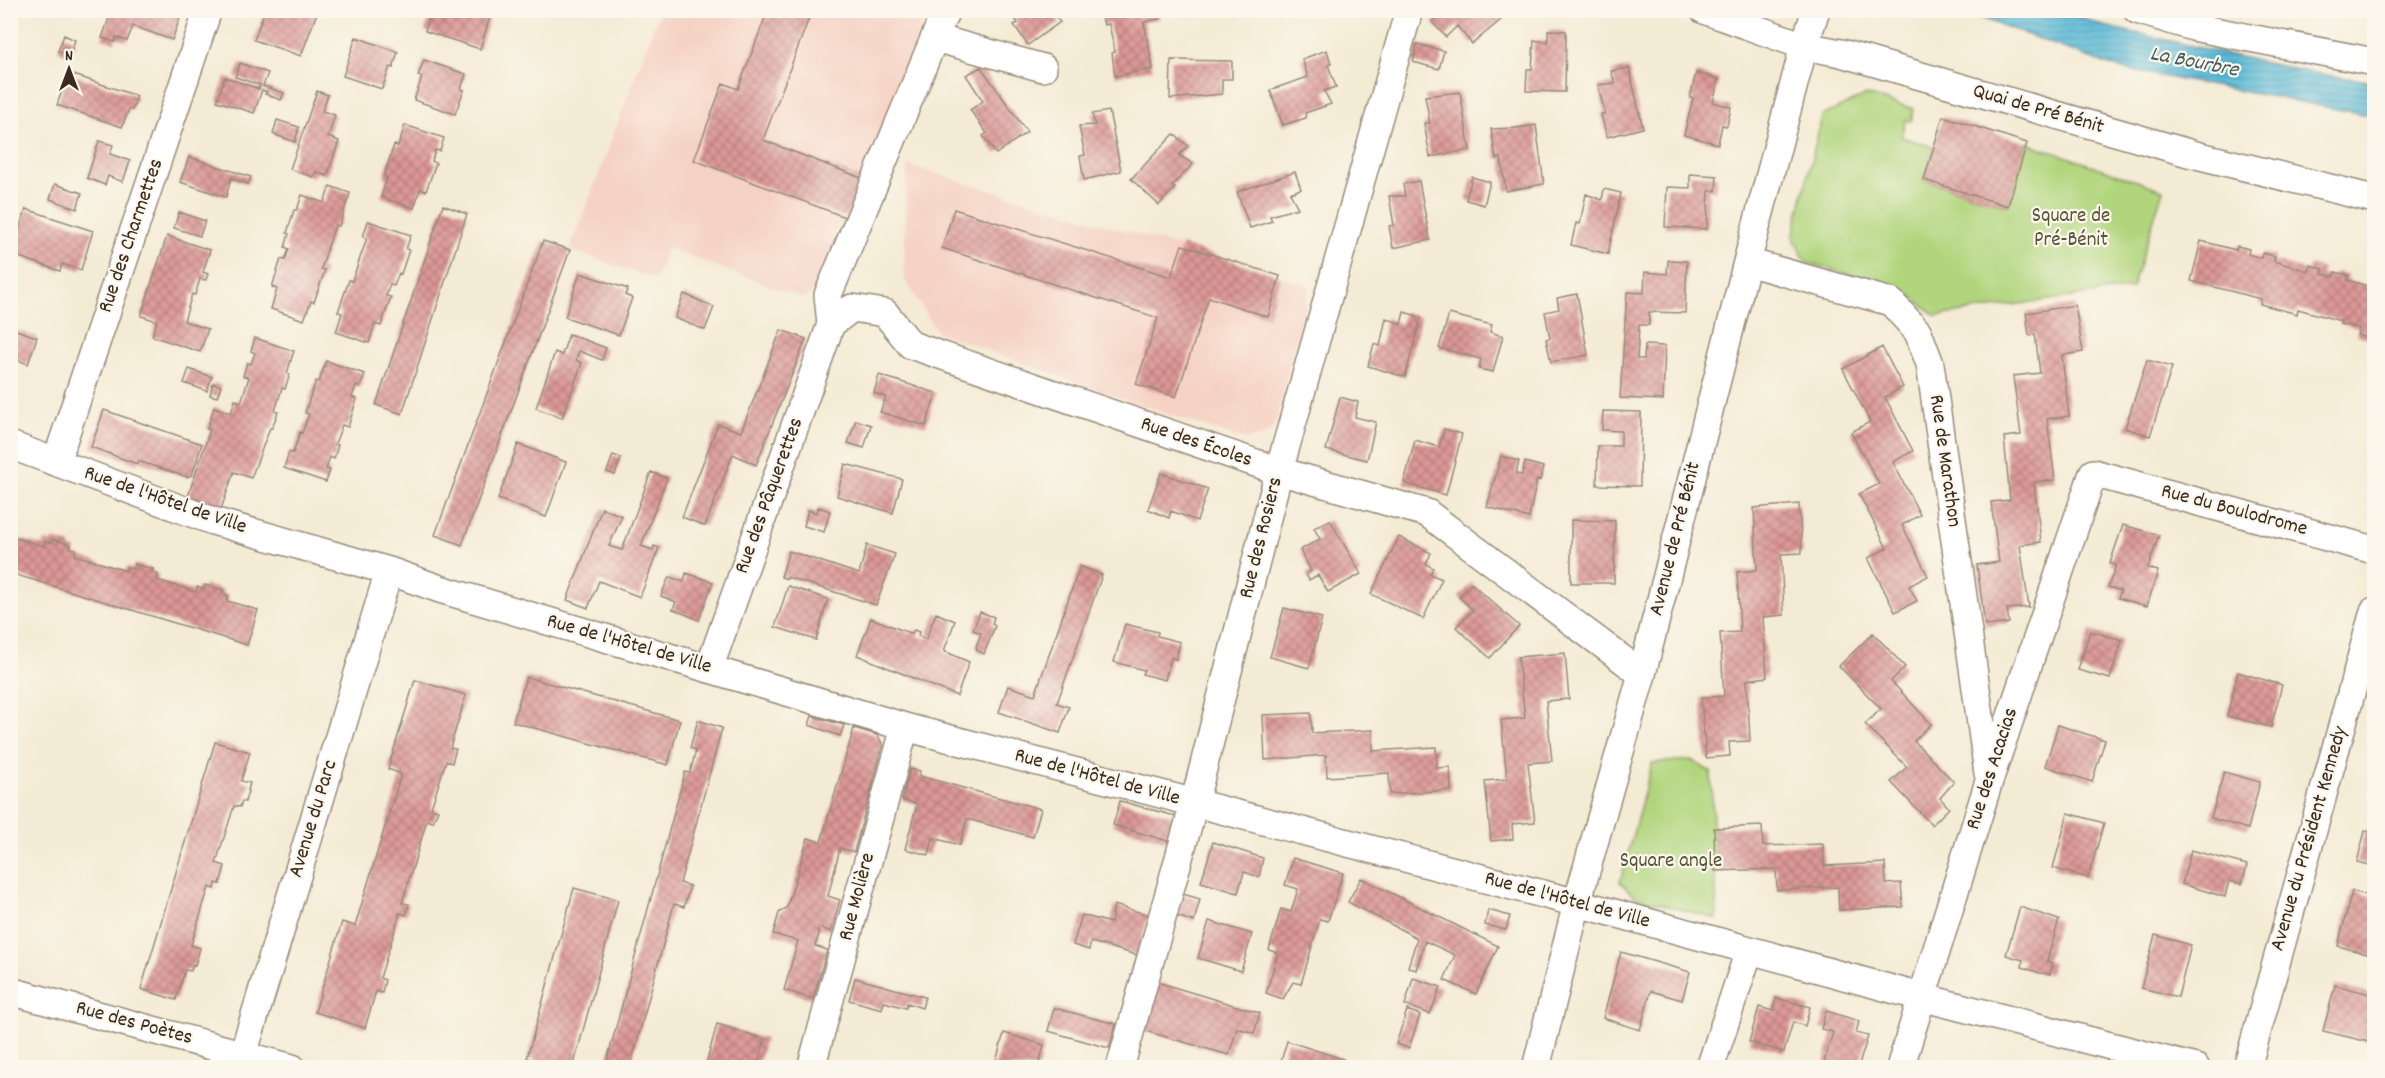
<svg xmlns="http://www.w3.org/2000/svg" width="2385" height="1078" font-family="Dekko,sans-serif">
	<style>
		.built { fill: #f5d2c3 }
		.green { fill: #b1d57d; stroke: #76804e; stroke-width: 1.5 }
		.water { fill: url(#water-rules); stroke: #4a727a; stroke-width: 1.5 }
		.building { fill: url(#building-cross-hatch) }
		.lines { fill: none; stroke-linecap: round; stroke-linejoin: round }
		.street-casing { stroke: #988a79; stroke-width: 30 }
		.street { stroke: #fff; stroke-width: 27 }
		.labels { text-anchor: middle; dominant-baseline: central; stroke-width: 4.5; stroke-linejoin: round; paint-order: stroke }
		.street-label { font-size: 21px; fill: #3b2a1e; stroke: #fbf7ec }
		.park-label { font-size: 21px; fill: #585536; stroke: #fbf7ec }
		.water-label { font-size: 22px; font-style: italic; fill: #465c5f; stroke: #fbf7ec }
	</style>
	<defs>
		<pattern id="water-rules" width="6" height="5" patternUnits="userSpaceOnUse" patternTransform="scale(1.5)"><rect width="6" height="5" fill="#59b9d7"/><path d="M0 2.5h6" fill="none" stroke="#4b97ae"/></pattern>
		<pattern id="building-cross-hatch" width="8" height="8" patternUnits="userSpaceOnUse" patternTransform="scale(1.5)"><rect width="8" height="8" fill="#dc9897"/><path d="M0 0l8 8M0 8l8-8" fill="none" stroke="#b47c7b"/></pattern>
	</defs>
	<rect width="100%" height="100%" fill="#fbf7ec"/>
	<filter id="ink" filterUnits="userSpaceOnUse"><feTurbulence type="fractalNoise" baseFrequency=".0167" numOctaves="2"/><feDisplacementMap in="SourceGraphic" scale="12" xChannelSelector="R" yChannelSelector="G"/><feConvolveMatrix kernelMatrix="1 2 1 2 8 2 1 2 1" color-interpolation-filters="sRGB"/></filter>
	<filter id="wash" filterUnits="userSpaceOnUse"><feTurbulence type="fractalNoise" baseFrequency=".008" numOctaves="4" result="noise"/><feDisplacementMap in="SourceGraphic" scale="24" xChannelSelector="R" yChannelSelector="G"/><feGaussianBlur stdDeviation="1.35" result="paint"/><feColorMatrix in="noise" values="0 0 0 0 0 0 0 0 0 0 0 0 0 0 0 0 0 1.4 0 .05"/><feComposite in="paint" operator="in"/></filter>
	<g filter="url(#wash)">
		<rect width="100%" height="100%" fill="#f4ebd4"/>
		<path class="built" d="M660,11H928L821,290L803,298L667,248L655,279L570,250Z
			M907,165L1310,286L1276,421L1268,435L1245,440L1122,399L937,332L904,278Z"/>
		<path class="green" d="M1866,95L1914,109L1911,121L1906,120L1901,137L1934,147L1924,180L2008,206L2027,143L2163,190L2132,288L1936,316L1904,290L1806,262L1793,237L1822,116Z
			M1691,760L1711,772L1717,919L1635,897L1620,882L1652,763Z"/>
		<path class="water" d="M1962,11H2068L2100,25L2307,72L2374,82V116L2118,68Z"/>
		<g id="blocks">
			<path class="building" d="M112,10H158L180,18L172,40L133,26L127,41L116,37L115,42L102,38Z
				M265,10H318L301,56L254,40Z
				M431,10H492L480,49L425,31Z
				M768,10H812L763,140L864,179L850,219L694,160L723,83L738,89Z
				M1009,10H1051L1060,22L1028,45L1014,25L1018,23Z
				M1101,10H1161L1159,19L1144,22L1153,69L1115,76L1112,53L1115,52L1109,24L1104,25Z
				M1445,10H1495L1502,19L1472,44L1457,26L1446,37L1432,22Z
				M1548,30L1566,31L1565,92L1526,91L1527,69H1532L1534,40L1548,42Z
				M64,35L75,40L70,56L58,51Z
				M356,37L398,52L393,68L390,67L382,89L343,76Z
				M1417,44L1444,51L1439,69L1413,62Z
				M1327,50L1331,64L1328,65L1336,87L1324,91L1331,104L1305,113L1306,118L1283,125L1270,90L1308,77L1302,59Z
				M424,60L466,74L461,89L464,90L455,114L414,100L422,77L418,76Z
				M1171,60L1232,61V79H1222V94L1170,99Z
				M240,63L268,73L263,86L284,93L281,100L265,94L267,92L262,90L254,113L217,101L225,77L259,89L260,85L235,77Z
				M981,67L1027,132L996,154L983,136L987,133L970,110L983,101L966,75Z
				M1629,68L1643,128L1607,137L1601,114H1605L1598,85L1615,83L1611,71Z
				M68,73L137,96L132,110L129,109L122,127L57,105Z
				M1696,73L1719,79L1713,102L1731,107L1727,126L1722,125L1718,144L1684,135L1693,98H1690Z
				M317,91L328,95L322,111L335,115L328,137L339,141L327,176L316,172L313,177L290,169Z
				M1460,92L1470,150L1430,157L1424,123H1430L1425,96Z
				M1109,111L1121,171L1084,180L1080,156L1085,155L1079,126L1095,125L1092,114Z
				M1943,116L2027,143L2008,206L1924,180Z
				M277,120L299,127L295,142L273,134Z
				M405,125L444,138L440,151L435,150L432,161L436,163L426,191L420,189L414,208L381,197L387,178L384,176L394,145L398,146Z
				M1536,125L1544,184L1506,191L1501,158L1496,159L1491,129L1516,128Z
				M1174,134L1188,146L1179,155L1193,164L1172,186L1175,188L1159,205L1131,179Z
				M99,141L113,145L110,154L130,161L123,182L108,176L105,185L87,178Z
				M189,157L251,177L248,184L231,178L226,197L180,182Z
				M1295,172L1301,189L1290,193L1298,208L1270,216L1272,221L1250,228L1237,192Z
				M1690,174L1717,176L1716,191L1709,190L1707,229L1665,227L1667,187L1690,188Z
				M1472,177L1490,182L1484,205L1466,200Z
				M1419,181L1430,240L1393,248L1389,226L1394,225L1389,196H1405L1403,184Z
				M55,184L82,193L77,209L50,199Z
				M330,186L350,193L339,226L335,225L321,269L325,270L314,302L311,301L304,320L271,309L277,289L272,287L281,259L285,260L289,249L285,247L289,234L287,233L294,210H297L302,195L324,203Z
				M1604,189L1621,193L1608,254L1571,245L1576,223L1580,224L1586,194L1602,200Z
				M443,205L467,214L402,414L376,405Z
				M26,209L93,231L81,270L62,264L60,271L11,254Z
				M954,209L1171,277L1182,245L1280,276L1268,317L1209,297L1176,397L1136,384L1158,318L942,248Z
				M179,212L205,221L200,236L174,228Z
				M368,221L411,235L406,249L409,250L401,274L399,273L394,286L390,284L386,296L391,297L381,326L375,324L369,343L336,332L342,313L338,312L349,280L352,281L367,238L363,237Z
				M167,236L210,250L203,272L208,274L206,280L200,279L195,295L192,294L184,321L208,329L200,352L152,336L157,321L141,316Z
				M543,241L570,250L462,545L435,535Z
				M2201,241L2236,250L2237,246L2249,249L2248,254L2261,258L2262,253L2275,256L2274,261L2308,271L2310,265L2323,269L2322,274L2334,277L2335,272L2349,275L2347,280L2371,287L2369,295L2374,296V340L2357,335L2359,328L2340,324L2341,321L2298,309L2297,314L2260,304L2261,299L2191,281Z
				M1668,260L1687,261L1685,313L1649,312V325H1639L1637,359H1644L1645,345L1665,346L1663,400L1620,398L1627,292L1644,293L1645,272L1667,274Z
				M580,273L628,289L625,295L632,298L619,335L565,317Z
				M684,294L714,307L705,330L675,318Z
				M1577,294L1588,355L1551,362L1546,339L1550,338L1545,312L1559,309L1557,298Z
				M2075,305L2083,352L2062,355L2069,416L2047,419L2055,480L2034,482L2041,542L2020,545L2029,607L2007,609L2009,623L1985,626L1977,565L1999,562L1991,502L2010,500L2004,437L2021,435L2013,376L2040,373L2035,334L2029,335L2026,313Z
				M1404,312L1421,317L1405,377L1368,366L1374,344L1380,346L1386,318L1401,324Z
				M1449,314L1492,325L1490,332L1503,336L1493,372L1479,369L1481,359L1439,348Z
				M10,328L37,337L28,364L10,357Z
				M781,330L806,339L756,465L733,454L705,526L682,517L718,424L741,432Z
				M569,334L606,348L602,360L579,351L576,360L582,363L562,418L536,408L555,352L562,355Z
				M255,338L294,351L287,373L290,374L285,389L282,388L275,411L278,412L272,428H270L251,478L234,472L221,509L188,496L210,430L207,429L214,407L231,413L235,400L241,402L249,377L243,376L247,363L251,364L255,353L251,351Z
				M1882,347L1903,387L1885,397L1913,451L1893,462L1920,515L1902,525L1928,576L1909,586L1917,601L1895,612L1868,558L1887,548L1859,494L1879,484L1851,432L1870,422L1843,369Z
				M2147,360L2172,367L2150,436L2125,428Z
				M326,361L365,374L360,387L356,386L352,397L357,399L348,427L342,425L335,444L338,445L334,459L330,457L326,469L330,470L326,482L284,468L289,452L293,453L300,432L302,433L309,414L305,413L310,397L316,381L319,382Z
				M189,369L212,377L207,391L184,383Z
				M879,375L936,393L926,426L880,412L886,397L874,393Z
				M213,383L221,386L217,397L210,395Z
				M1340,397L1358,402L1355,417L1376,422L1367,460L1326,450Z
				M104,410L202,444L192,475L187,477L138,461L137,464L91,447Z
				M1603,411L1641,412L1640,486L1597,485L1598,446H1621V431L1602,430Z
				M856,420L871,425L864,448L848,443Z
				M1444,429L1462,434L1446,495L1404,483L1415,440L1439,447Z
				M518,444L566,462L546,517L498,499Z
				M613,455L621,458L615,475L607,472Z
				M1501,456L1519,461L1516,474L1522,475L1525,462L1543,467L1540,480L1537,479L1529,518L1487,507Z
				M845,464L902,479L893,513L837,496Z
				M651,472L667,478L641,546L653,550L654,546L659,548L640,597L599,581L588,608L567,600L602,508L622,516L609,546L622,550Z
				M1161,473L1208,489L1197,521L1171,511L1169,518L1148,509Z
				M1799,504L1802,553L1781,554L1784,615L1763,617L1767,677L1747,680L1750,741L1729,742L1730,756L1706,758L1701,698L1724,696L1720,633L1740,632L1737,572L1757,570L1754,508Z
				M818,507L830,511L824,532L804,526L808,510L817,513Z
				M1330,520L1361,574L1328,592L1318,575L1309,580L1306,574L1311,571L1300,550L1320,539L1314,528Z
				M1571,520L1615,521L1614,583H1571Z
				M2123,525L2159,535L2148,568L2158,571L2147,606L2118,598L2121,591L2108,587L2116,565L2110,563Z
				M10,536L44,546L45,541L52,543L53,539L71,545L70,548L76,549L75,555L126,571L127,567L133,569L134,564L153,569L152,573L158,574L157,580L196,592L197,587L204,589L205,585L223,590L222,594L228,595L227,601L258,610L247,645L10,573Z
				M1399,537L1431,553L1426,564L1433,568L1430,574L1442,579L1423,619L1371,594Z
				M867,545L895,554L876,605L787,577V579L781,577L789,551L859,574Z
				M1080,566L1102,575L1057,703L1069,707L1060,733L999,712L1008,686L1035,695Z
				M686,573L713,582L699,620L673,609L676,602L661,596L669,577L684,582Z
				M1471,583L1519,626L1490,658L1456,627L1473,610L1459,597Z
				M788,586L828,599L816,640L775,627Z
				M1284,608L1322,618L1309,668L1270,657Z
				M980,612L994,617L992,624L995,626L984,654L978,651L976,647L981,633L973,630Z
				M936,613L955,621L944,651L969,662L957,696L857,655L871,618L912,634L914,630L919,632L918,636L926,639Z
				M1125,624L1158,632L1157,636L1180,642L1176,659L1171,658L1165,680L1142,674L1144,670L1114,662Z
				M2090,631L2122,640L2110,679L2078,670Z
				M1873,633L1905,667L1891,681L1931,724L1914,741L1954,782L1940,798L1949,808L1932,825L1891,782L1907,767L1865,724L1881,709L1839,666Z
				M1565,653L1569,699L1546,701L1552,761L1528,763L1535,822L1512,824L1513,839L1491,841L1485,781L1507,779L1501,720L1525,718L1518,657Z
				M2238,672L2282,685L2271,727L2227,716Z
				M526,677L680,720L668,765L513,722Z
				M415,680L466,695L450,748L456,749L452,763L446,761L431,808L438,810L433,822L427,820L402,903L409,904L406,915L400,913L380,978L385,980L382,993L376,991L365,1028L315,1012L342,922L355,926L401,774L388,769Z
				M1311,713L1312,733L1373,730V751L1436,747L1437,768L1450,767L1451,790L1390,794L1389,773L1327,777L1326,755L1265,760L1263,715Z
				M812,716L844,725L840,736L809,725Z
				M698,720L722,728L680,883L690,886L684,907L674,904L630,1068H605L685,772L690,773L696,750L690,748Z
				M2058,725L2105,740L2092,782L2045,766Z
				M854,728L877,735L883,745L854,852L840,848L828,896L840,900L831,932L821,928L817,931L819,934L815,946L827,950L813,999L784,990L798,941L773,934L779,913L787,907L808,838L821,842Z
				M215,742L250,752L241,781L250,783L245,802L242,801L240,807L234,806L216,863L225,866L220,884L216,883L215,889L209,887L191,945L200,948L195,965L193,964L191,971L185,970L176,1000L141,989Z
				M910,769L920,771L919,776L1041,809L1033,837L967,819L960,845L933,838L929,855L905,849L917,804L902,800Z
				M2224,772L2260,782L2248,829L2211,818Z
				M1120,801L1179,817L1171,842L1113,825Z
				M2068,813L2104,823L2088,878L2053,868Z
				M1762,826L1763,846L1823,844L1824,866L1885,863L1886,884L1901,883L1903,907L1839,910L1838,887L1777,890L1776,869L1715,871L1714,828Z
				M2374,827V866L2357,862L2365,831L2372,832Z
				M1213,842L1263,858L1259,877L1244,872L1238,893L1201,882Z
				M2191,850L2247,865L2242,884L2229,881L2225,897L2182,884Z
				M1293,858L1343,873L1328,921L1320,919L1301,984L1293,982L1283,999L1266,993L1278,953L1269,950L1281,909L1291,912L1298,889L1285,885Z
				M1361,878L1498,946L1476,994L1444,980L1455,955L1425,941L1416,970L1408,967L1417,938L1348,902Z
				M574,888L618,900L573,1068H564L527,1058Z
				M2352,891L2374,897V956L2338,946Z
				M1183,894L1200,899L1194,922L1177,916Z
				M1114,905L1149,915L1137,955L1091,942L1089,950L1073,945L1082,915L1111,923Z
				M2020,907L2059,920L2047,961L2053,963L2050,974L2040,973L2022,967L2023,960L2006,955Z
				M1488,910L1510,916L1506,930L1485,925Z
				M1209,921L1252,934L1241,971L1198,958Z
				M2155,935L2191,945L2178,997L2141,988Z
				M1621,952L1690,972L1682,1000L1651,991L1640,1030L1603,1018Z
				M855,978L925,997L922,1008L907,1003L906,1008L884,1002L882,1009L849,1000Z
				M1413,978L1441,987L1430,1014L1405,1005Z
				M1157,982L1260,1013L1254,1033L1237,1028L1229,1055L1142,1030Z
				M2335,985L2374,995L2373,1043L2323,1031Z
				M1776,998L1810,1007L1805,1026L1793,1022L1784,1052L1749,1042L1759,1007L1773,1011Z
				M1054,1008L1116,1024L1109,1048L1048,1031Z
				M1407,1010L1420,1015L1409,1048L1396,1044Z
				M1826,1011L1859,1021L1856,1033L1868,1036L1858,1068H1843L1824,1062L1833,1032L1821,1029Z
				M717,1024L765,1039L757,1068H705Z
				M1004,1033L1044,1045L1038,1068H994Z
				M1287,1041L1343,1059L1341,1068H1279Z"/>
		</g>
	</g>
	<g filter="url(#ink)">
		<use href="#blocks" fill-opacity="0" stroke="#988a79" stroke-width="1.5"/>
		<g class="lines">
			<g class="street-casing">
				<path id="street" d="M1704,10L1804,46L1841,53L2192,154L2374,199
					M2137,10L2193,27L2374,62
					M935,38L1043,68
					M1747,262L1891,302L1918,332L1930,364L1988,773
					M831,324L852,308L885,313L911,345L1279,471L1427,513L1642,674
					M10,445L213,521L389,571L440,589L905,727L1596,908L1921,997L2196,1068
					M56,462L208,10
					M709,669L831,324L828,295L946,10
					M10,991L292,1068
					M239,1068L389,571
					M811,1068L905,727
					M1120,1068L1194,804L1279,471L1409,10
					M1536,1068L1577,903L1642,674L1747,262L1804,46L1816,10
					M1710,1068L1749,951
					M1900,1068L1989,781L2093,473L2374,550
					M2247,1068L2374,611"/>
			</g>
			<use href="#street" class="street"/>
		</g>
	</g>
	<g class="labels">
		<g class="street-label">
			<text transform="translate(2038 110) rotate(16)">Quai de Pré Bénit</text>
			<text transform="translate(132 236) rotate(-71)">Rue des Charmettes</text>
			<text transform="translate(1196 443) rotate(19)">Rue des Écoles</text>
			<text transform="translate(1944 461) rotate(82)">Rue de Marathon</text>
			<text transform="translate(770 496) rotate(-70)">Rue des Pâquerettes</text>
			<text transform="translate(165 501) rotate(19)">Rue de l'Hôtel de Ville</text>
			<text transform="translate(2234 511) rotate(15)">Rue du Boulodrome</text>
			<text transform="translate(1262 538) rotate(-76)">Rue des Rosiers</text>
			<text transform="translate(1676 539) rotate(-76)">Avenue de Pré Bénit</text>
			<text transform="translate(629 645) rotate(16)">Rue de l'Hôtel de Ville</text>
			<text transform="translate(1993 769) rotate(-72)">Rue des Acacias</text>
			<text transform="translate(1097 778) rotate(15)">Rue de l'Hôtel de Ville</text>
			<text transform="translate(314 819) rotate(-73)">Avenue du Parc</text>
			<text transform="translate(2310 839) rotate(-74)">Avenue du Président Kennedy</text>
			<text transform="translate(858 897) rotate(-75)">Rue Molière</text>
			<text transform="translate(1567 901) rotate(15)">Rue de l'Hôtel de Ville</text>
			<text transform="translate(134 1024) rotate(15)">Rue des Poètes</text>
		</g>
		<g class="park-label">
			<text x="2071" y="217">Square de<tspan x="2071" dy="24">Pré-Bénit</tspan></text>
			<text x="1671" y="862">Square angle</text>
		</g>
		<g class="water-label">
			<text transform="translate(2194 63) rotate(11)">La Bourbre</text>
		</g>
	</g>
	<rect width="2385" height="1078" fill="none" stroke="#fbf7ec" stroke-width="36"/>
	<g transform="translate(69 69)" stroke="#fbf7ec" stroke-width="4.5" paint-order="stroke">
	<path d="M0-4.5L10 22L0 15L-10 22Z" fill="#3b2a1e"/>
	<text y="-9" font-size="16" font-weight="bold" text-anchor="middle" fill="#3b2a1e">N</text>
	</g>
</svg>
